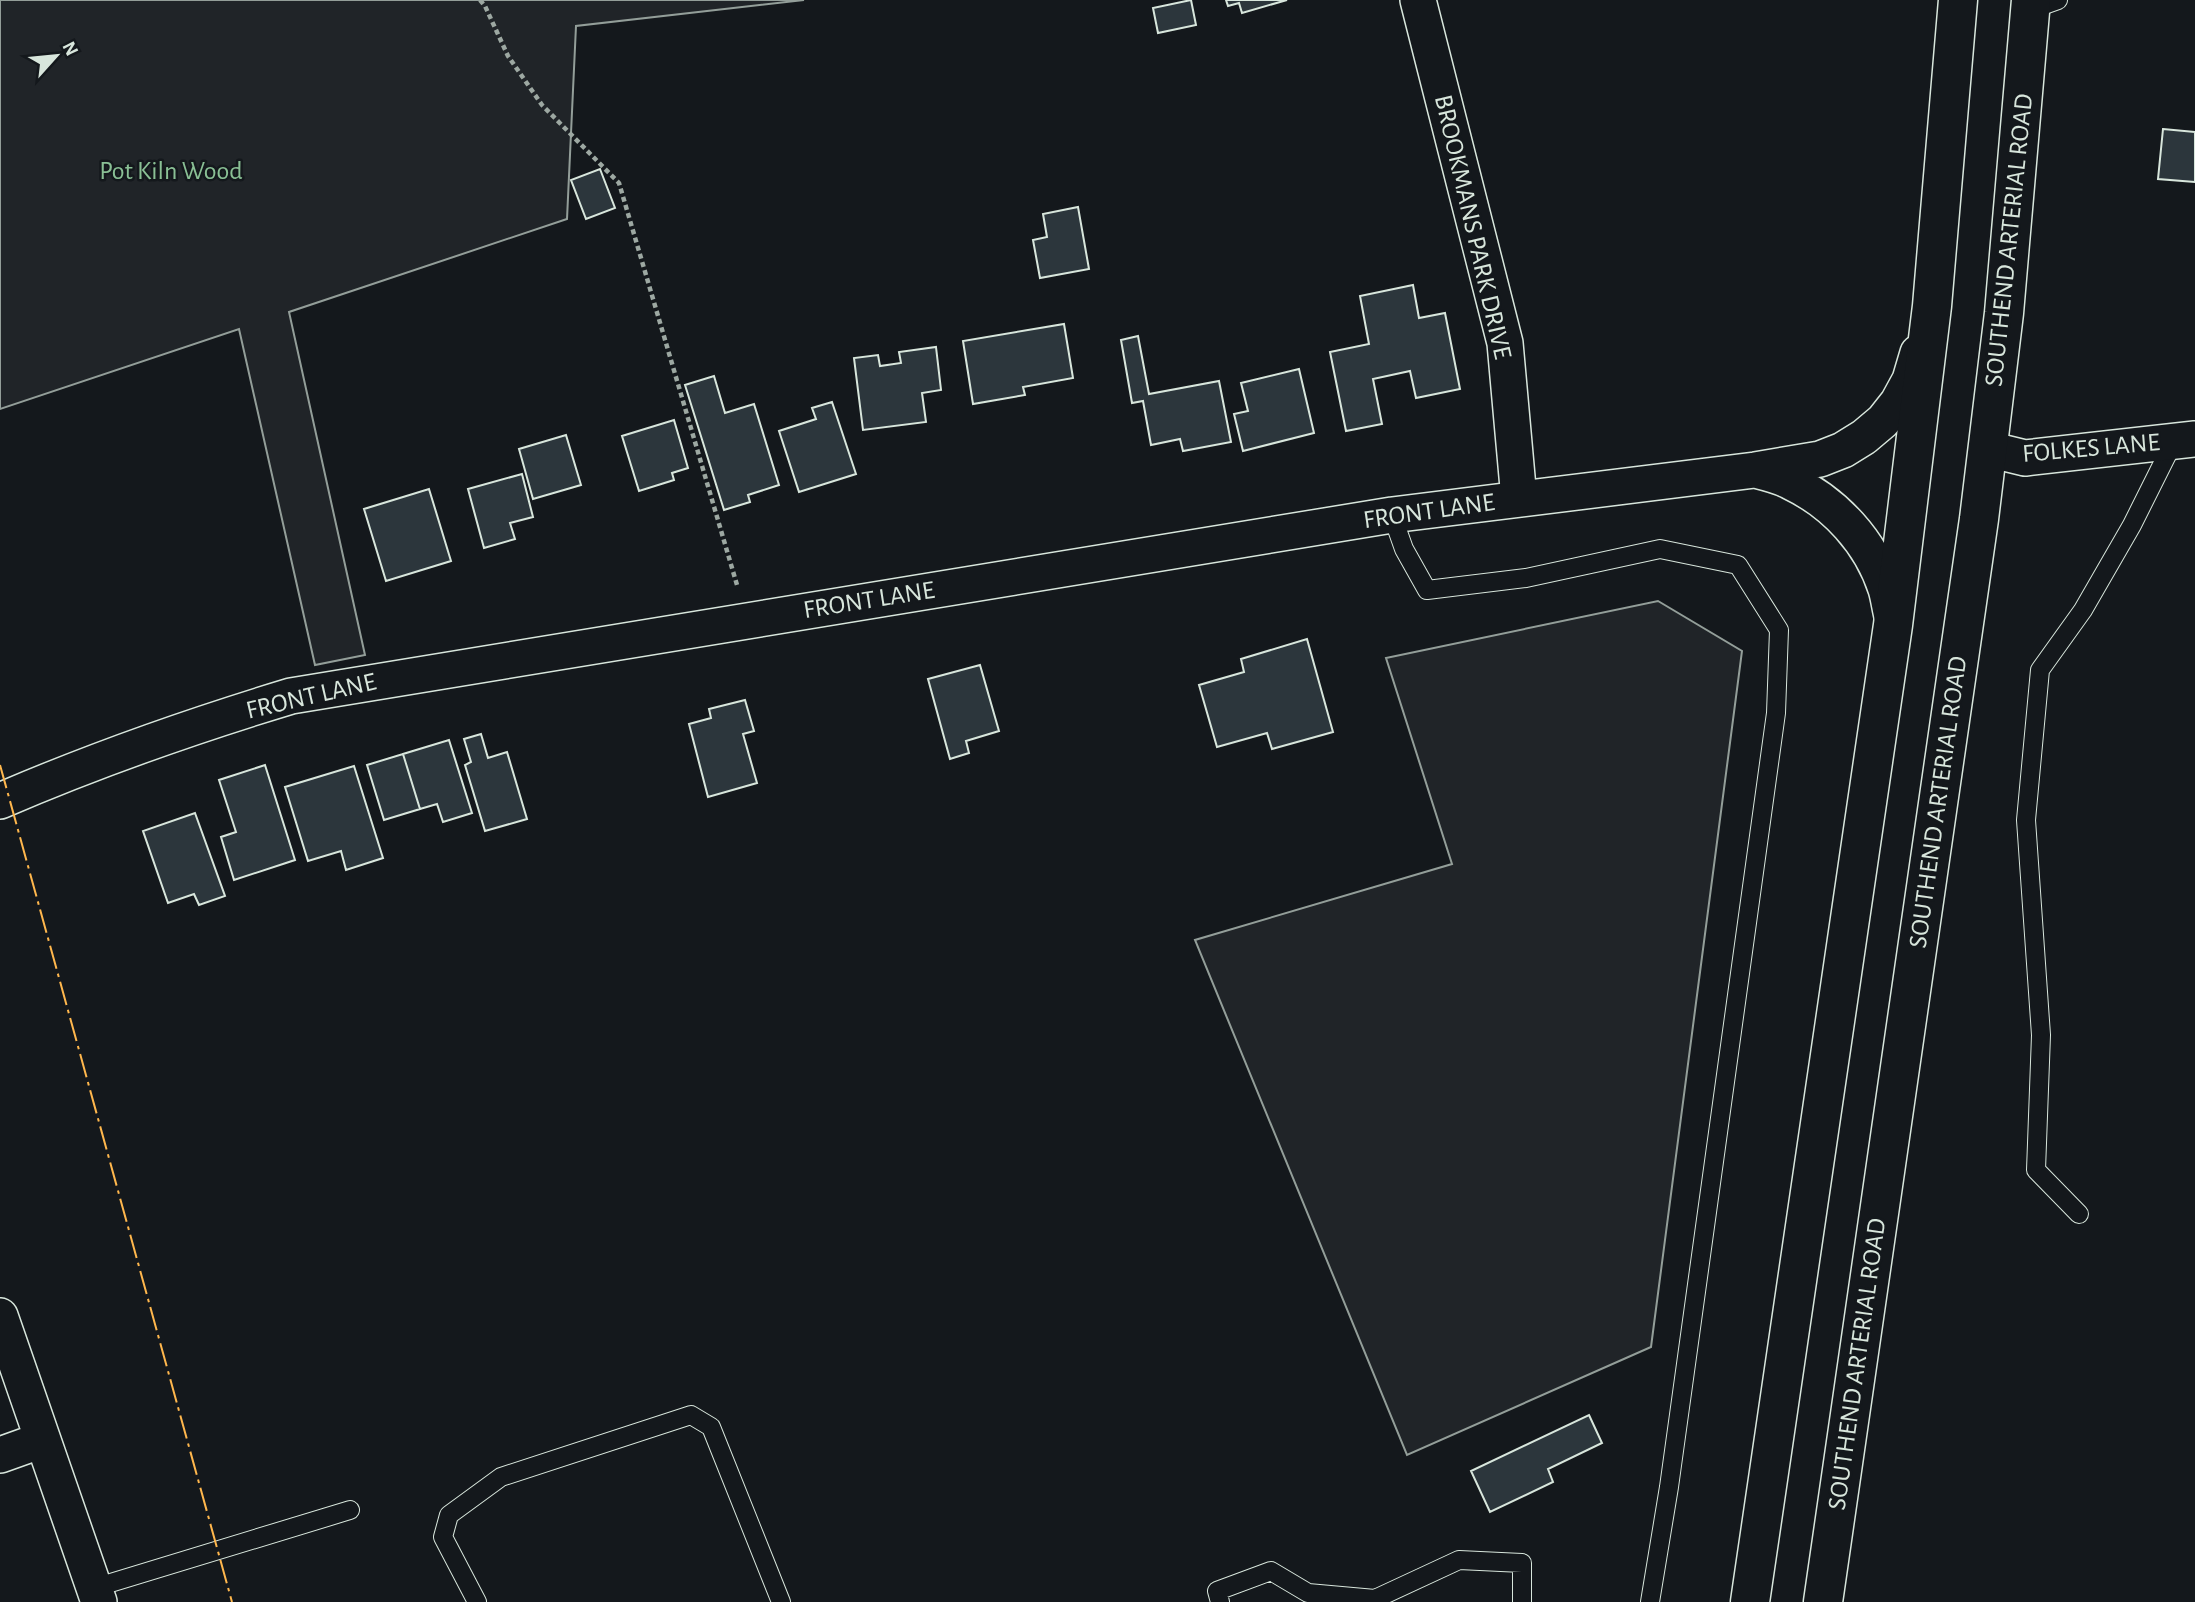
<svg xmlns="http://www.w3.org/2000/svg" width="2195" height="1602" font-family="'Alegreya Sans',sans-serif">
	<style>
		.green { fill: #202428; stroke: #939e99; stroke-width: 2 }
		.building { fill: #2c363c; stroke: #d8e6dc; stroke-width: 2 }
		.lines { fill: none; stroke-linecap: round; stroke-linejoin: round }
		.lane-casing { stroke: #d8e6dc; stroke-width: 20 }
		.street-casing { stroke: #d8e6dc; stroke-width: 38 }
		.highway-casing { stroke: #d8e6dc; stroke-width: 41 }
		.path { stroke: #9da8a2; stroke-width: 4.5; stroke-dasharray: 5 3.5; stroke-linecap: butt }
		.lane { stroke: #14181c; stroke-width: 18 }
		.street { stroke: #14181c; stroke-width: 35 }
		.highway { stroke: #14181c; stroke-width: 38 }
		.power { stroke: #ffb74d; stroke-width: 2; stroke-dasharray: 24 5 3.5 5; stroke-linecap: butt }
		.labels { text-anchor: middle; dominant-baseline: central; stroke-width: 5; stroke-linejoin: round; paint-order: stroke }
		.park-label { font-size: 26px; fill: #8ac095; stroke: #14181c }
		.street-label { font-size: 26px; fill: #d8e6dc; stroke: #14181c }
	</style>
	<rect width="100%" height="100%" fill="#14181c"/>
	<path class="green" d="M0,0H804L576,26L567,219L289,312L365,655L315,665L239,329L0,409Z
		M1658,601L1742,651L1651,1347L1407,1455L1195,940L1452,864L1386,658Z"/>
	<path class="building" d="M1191,0L1196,25L1158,33L1153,8Z
		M1226,0H1287L1242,13L1239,3L1228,6Z
		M2163,129L2195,132V182L2158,179Z
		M600,169L615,208L586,219L571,180Z
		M1078,207L1089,269L1040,278L1033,240L1047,237L1043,214Z
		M1413,285L1419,318L1445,313L1460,389L1416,398L1410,371L1373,379L1382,424L1346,431L1330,352L1369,344L1360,296Z
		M1064,324L1073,378L1023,387L1025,395L973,404L963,341Z
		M1138,336L1149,394L1219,381L1231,442L1183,451L1180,439L1151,445L1143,401L1132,403L1121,340Z
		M936,347L941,390L922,393L926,422L863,430L854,358L878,355L880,366L901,363L899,352Z
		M1299,369L1314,433L1243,451L1234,414L1248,411L1241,383Z
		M714,376L725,413L754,404L779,485L748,495L750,502L724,510L685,385Z
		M832,402L856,474L799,492L779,431L816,419L812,408Z
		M674,420L688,468L672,473L674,480L639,491L622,436Z
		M566,435L581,485L533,499L519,449Z
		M522,474L533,517L510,523L515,539L484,548L468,489Z
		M429,489L451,561L386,581L364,509Z
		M1307,639L1333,732L1272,749L1267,733L1217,747L1199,685L1244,672L1241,659Z
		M980,665L999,731L966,741L969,753L950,759L928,679Z
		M745,700L754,731L743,734L757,783L708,797L689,724L711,718L709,709Z
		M481,734L488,758L507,752L527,819L485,831L465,765L471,762L464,739Z
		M449,740L472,813L443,822L437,804L420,809L403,754Z
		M403,754L420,809L384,820L367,765Z
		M265,765L295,860L234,880L221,837L236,832L219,780Z
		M354,766L383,858L346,870L341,851L308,861L285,787Z
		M195,813L225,896L199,905L194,894L168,903L143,831Z
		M1589,1415L1602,1443L1548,1469L1553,1482L1490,1512L1471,1471Z"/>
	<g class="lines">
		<g class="lane-casing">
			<path id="lane" d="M2030,10L2058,0
				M1392,515L1404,549L1427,590L1526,578L1660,549L1738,565L1779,630L1776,713L1669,1487L1650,1602
				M2079,1214L2036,1170L2041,1035L2026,820L2040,670L2083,610L2132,525L2174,441
				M94,1588L350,1510
				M477,1602L443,1537L449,1515L501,1477L691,1415L711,1427L781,1602
				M1220,1602L1217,1591L1271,1571L1308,1593L1375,1599L1459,1560L1522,1563V1602"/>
		</g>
		<g class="street-casing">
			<path id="street" d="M1418,0L1505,343L1519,499
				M1988,449L2025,458L2195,439
				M1755,470C1767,473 1780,476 1791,482C1835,503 1871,542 1886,589C1889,599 1890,610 1893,620
				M0,801C95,760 192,726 291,696L1392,515L1755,470L1820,459L1843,450L1864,437L1883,421L1898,402L1910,380L1918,353
				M0,1316L99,1602
				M0,1455L42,1440"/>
		</g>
		<g class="highway-casing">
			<path id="highway" d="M1750,1602L1893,625L1932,306L1958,0
				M1823,1602L1979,519L2004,313L2031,0"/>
		</g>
		<path class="path" d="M480,0L485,6L508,56L542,105L619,183L737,585"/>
		<use href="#lane" class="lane"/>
		<use href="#street" class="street"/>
		<use href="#highway" class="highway"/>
		<path class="power" d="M0,765L232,1602"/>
	</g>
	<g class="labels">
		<g class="park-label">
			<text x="171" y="171">Pot Kiln Wood</text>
		</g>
		<g class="street-label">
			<text transform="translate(1473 227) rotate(77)">BROOKMANS PARK DRIVE</text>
			<text transform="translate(2009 240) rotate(-84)">SOUTHEND ARTERIAL ROAD</text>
			<text transform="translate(2091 448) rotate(-5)">FOLKES LANE</text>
			<text transform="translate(1429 511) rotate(-8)">FRONT LANE</text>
			<text transform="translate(869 600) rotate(-9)">FRONT LANE</text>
			<text transform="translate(311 696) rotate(-13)">FRONT LANE</text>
			<text transform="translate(1938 802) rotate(-82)">SOUTHEND ARTERIAL ROAD</text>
			<text transform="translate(1857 1364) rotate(-82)">SOUTHEND ARTERIAL ROAD</text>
		</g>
	</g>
	<g transform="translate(56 56) rotate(63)" stroke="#14181c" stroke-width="5" paint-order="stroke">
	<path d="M0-5L12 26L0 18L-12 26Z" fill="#d8e6dc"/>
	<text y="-10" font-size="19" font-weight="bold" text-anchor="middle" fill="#d8e6dc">N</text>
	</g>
</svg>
